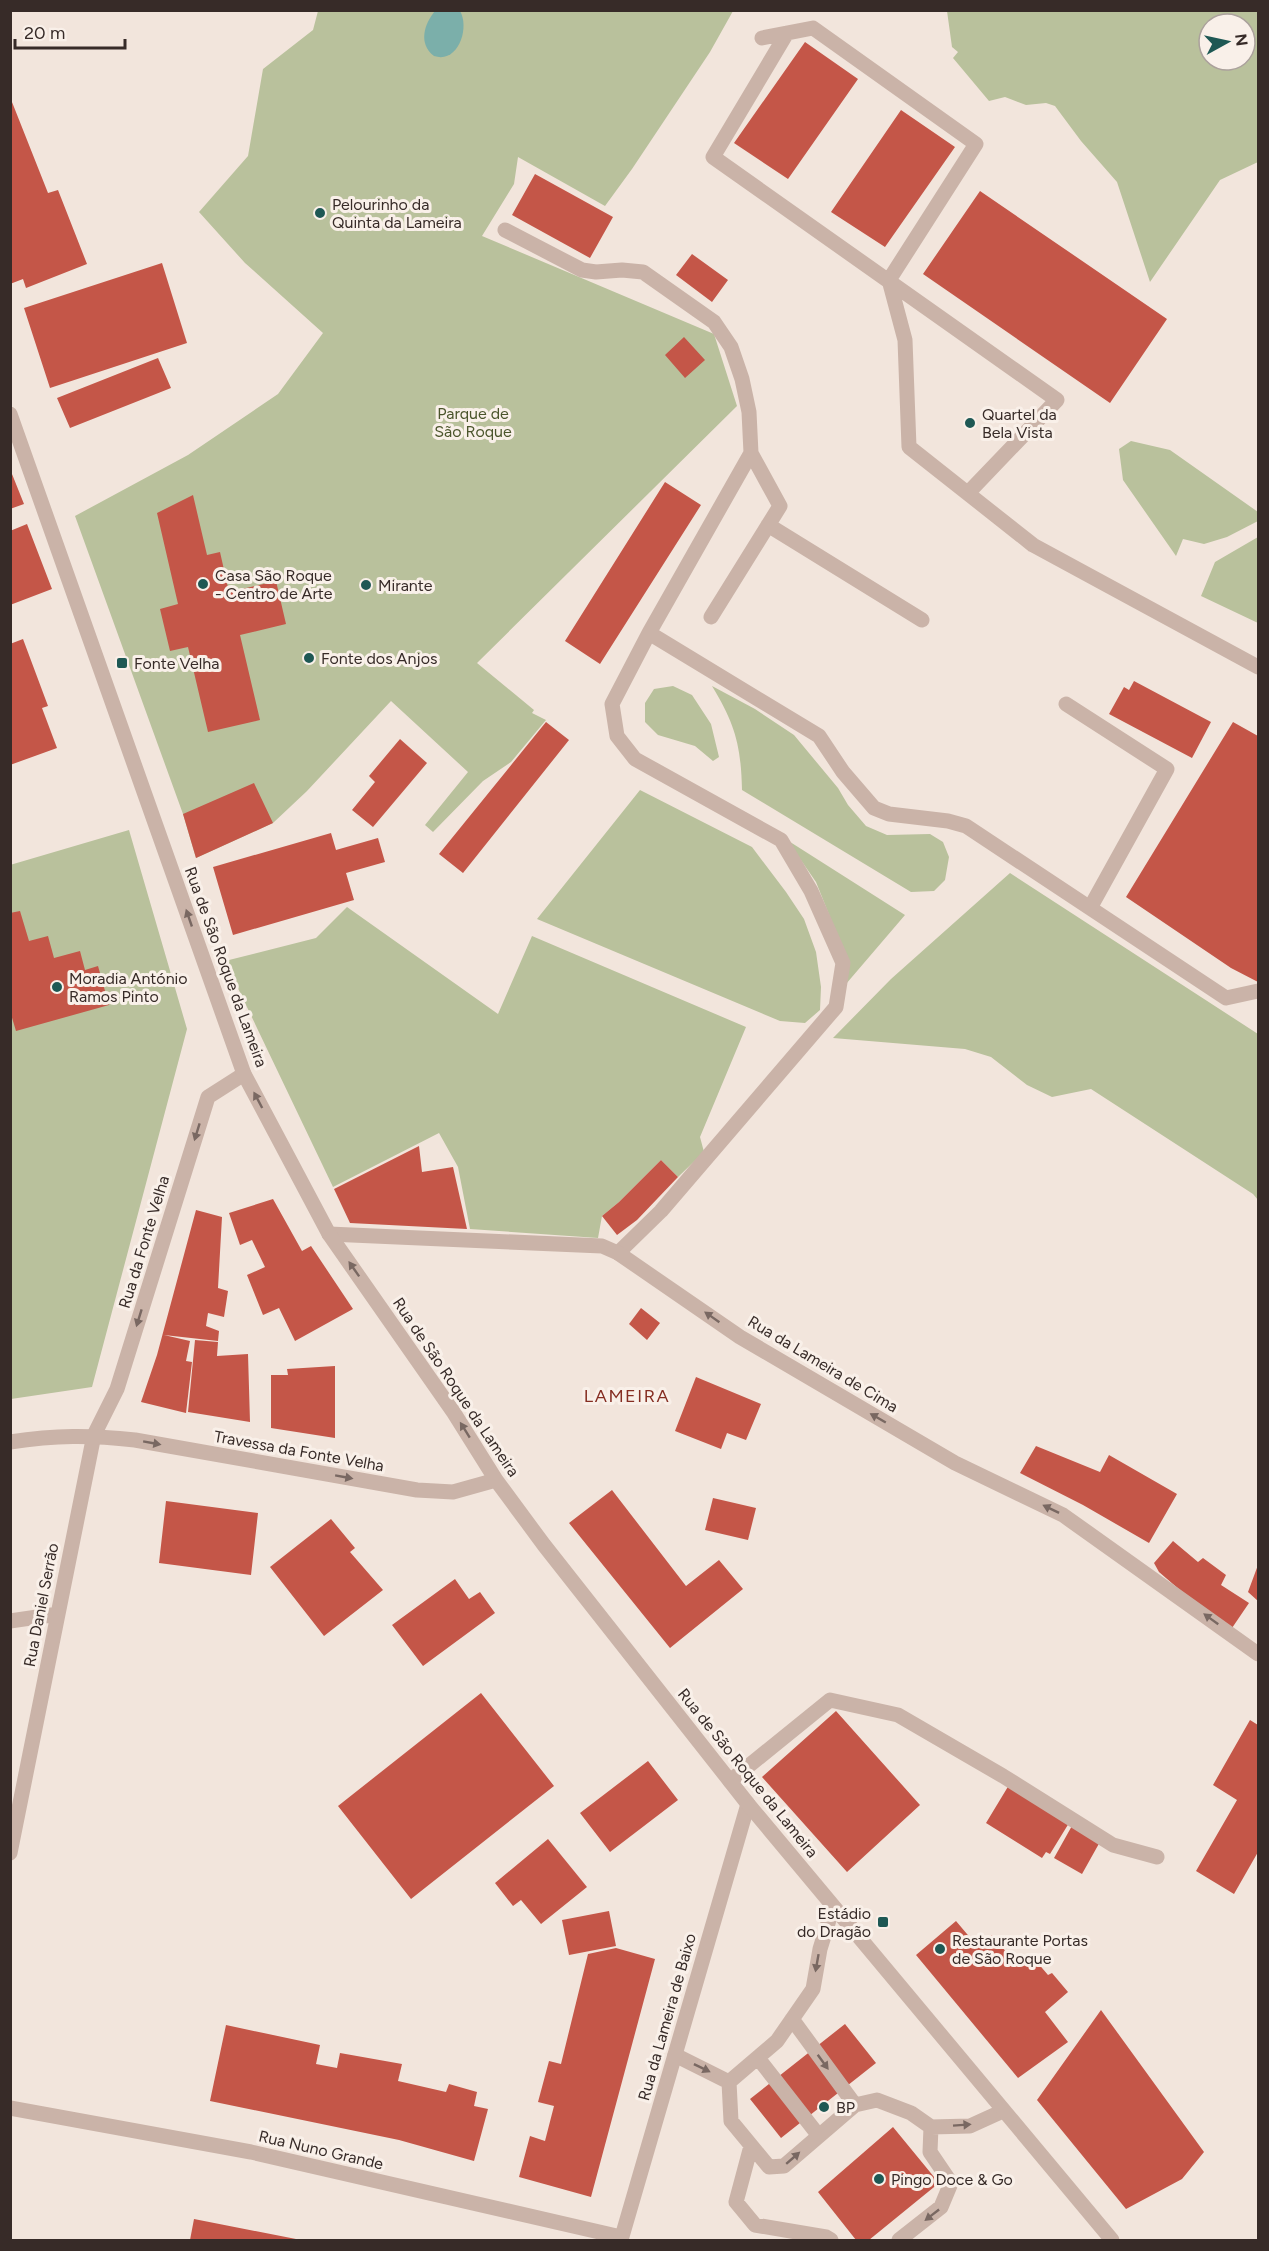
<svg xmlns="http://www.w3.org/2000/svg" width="1269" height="2251" font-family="Figtree,sans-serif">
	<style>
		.green { fill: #b9c19c; fill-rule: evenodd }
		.water { fill: #7bafaa }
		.building { fill: #c45648 }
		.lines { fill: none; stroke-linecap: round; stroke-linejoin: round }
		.service { stroke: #cab3a8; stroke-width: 15 }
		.minor { stroke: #cab3a8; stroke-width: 15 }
		.tertiary { stroke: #cab3a8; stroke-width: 15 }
		.oneway { fill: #796862 }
		.poi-dot { fill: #1e5854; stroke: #f9f0e9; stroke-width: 2 }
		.labels { text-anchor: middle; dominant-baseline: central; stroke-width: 6; stroke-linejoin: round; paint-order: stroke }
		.poi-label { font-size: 16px; fill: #372b28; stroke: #f9f0e9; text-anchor: start }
		.park-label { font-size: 16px; fill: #4b552c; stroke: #f9f0e9 }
		.street-label { font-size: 16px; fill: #372b28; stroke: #f9f0e9 }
		.neighbourhood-label { font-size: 18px; letter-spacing: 1.5px; fill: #852d22; stroke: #f9f0e9 }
	</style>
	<rect width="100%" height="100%" fill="#f2e5dc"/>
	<path class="green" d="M318,11H733L710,52L632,169L605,206L518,157L514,184L482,236L714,334L737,406L477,663L534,710L532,713L546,720L511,762L483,781L433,832L425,825L468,772L391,701L307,791L273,823L196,858L183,814L75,516L188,455L278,394L323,333L245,263L199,212L248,156L263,69L313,30Z
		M947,11H1258V162L1220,180L1150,282L1117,182L1081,141L1055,106L1046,103L1026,105L1005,97L989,101L953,58L958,52L952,47ZM1209,24H1245V60H1209Z
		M1131,441L1170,450L1258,512V521L1227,537L1204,544L1183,539L1176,556L1123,480L1119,449Z
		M1258,537V623L1201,596L1215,562Z
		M673,686L692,695L711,724L719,757L713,761L695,746L658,735L645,722V703L654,689Z
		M712,686L755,709L794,735L838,788L848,805L866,826L887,835L930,834L943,842L949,857L945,880L934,891L911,892L742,790C741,745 735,724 712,686Z
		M640,790L752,847L786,892L804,919L816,952L821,987L820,1010L805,1023L780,1021L537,919Z
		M129,830L187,1029L92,1387L11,1399L10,865Z
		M787,840L905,915L846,984L848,962L816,882Z
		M1010,873L1258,1034V1200L1253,1194L1091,1089L1052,1097L1027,1085L991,1057L965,1049L833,1038L891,979Z
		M347,907L498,1014L532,936L746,1027L700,1137L704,1152L678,1177L661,1160L619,1202L602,1216L598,1238L470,1229L458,1167L439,1133L333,1187L225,961L316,938Z"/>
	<path class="water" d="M435,11H460C470,28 458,64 434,56C418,44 424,24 435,11Z"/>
	<path class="building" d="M805,42L858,79L788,179L734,143Z
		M10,97L48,193L58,190L87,264L26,288L23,279L10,284Z
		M901,110L955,147L885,247L831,212Z
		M535,174L613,217L590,258L512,215Z
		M980,191L1167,319L1110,403L923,274Z
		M692,254L728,280L712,302L676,275Z
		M162,263L187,343L50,388L24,308Z
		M684,337L705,360L685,378L665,355Z
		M158,358L171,388L70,428L57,398Z
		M10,469L24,504L10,509Z
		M665,482L701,505L600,664L565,641Z
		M193,495L207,555L220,552L229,592L276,581L286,624L240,635L260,720L208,732L188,647L170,651L160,609L178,604L157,513Z
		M27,524L52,589L10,605V531Z
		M23,639L48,706L42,708L57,748L10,765V644Z
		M1134,681L1211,722L1192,758L1109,714L1124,687L1129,690Z
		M546,722L569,740L463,873L439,854Z
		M1233,722L1258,736V982L1231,968L1126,897Z
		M400,739L427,763L373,827L352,810L375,782L369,776Z
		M254,783L273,823L196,858L183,814Z
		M331,833L336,850L378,838L385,862L346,873L354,900L233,935L213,867Z
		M20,911L29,941L48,936L54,958L80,951L85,970L98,966L109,1005L16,1031L10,1011V913Z
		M419,1146L422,1172L453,1167L467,1229L350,1223L334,1189Z
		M661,1160L678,1177L637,1220L617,1235L602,1216L619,1202Z
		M273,1199L302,1251L311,1246L353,1309L295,1341L279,1308L263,1315L247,1275L265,1267L252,1240L240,1245L229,1213Z
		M196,1210L222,1217L218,1288L228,1291L224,1317L208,1313L206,1326L219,1331L218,1341L164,1335L190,1341L186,1361L192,1362L186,1413L141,1402L157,1355Z
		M641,1308L660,1323L647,1340L629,1324Z
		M195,1340L218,1342L217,1356L248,1354L250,1422L188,1412Z
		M335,1366V1438L271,1428V1375H288L287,1369Z
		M696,1377L761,1404L746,1440L727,1433L721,1449L675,1431Z
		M1036,1446L1100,1472L1109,1455L1177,1494L1149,1543L1083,1505L1020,1473Z
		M612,1490L686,1586L719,1560L743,1589L670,1648L569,1523Z
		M713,1498L756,1508L748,1540L705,1530Z
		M166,1501L258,1513L251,1575L159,1563Z
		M331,1519L355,1548L350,1552L383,1590L324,1636L270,1567Z
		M1173,1541L1198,1562L1203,1558L1226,1575L1221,1585L1249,1603L1232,1628L1195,1603L1159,1572L1154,1563Z
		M1258,1565V1601L1248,1592Z
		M455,1579L469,1599L480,1592L495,1613L423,1666L392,1625Z
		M481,1693L554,1786L411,1899L338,1806Z
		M836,1711L920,1805L847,1872L762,1777Z
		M1250,1720L1258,1725V1852L1234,1894L1196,1871L1237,1800L1213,1785Z
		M648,1761L678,1800L610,1852L580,1813Z
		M1009,1785L1069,1823L1050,1854L1046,1852L1042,1858L986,1823Z
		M1073,1824L1101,1840L1082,1874L1054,1858Z
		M548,1839L587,1887L541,1924L521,1900L513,1906L495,1883Z
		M609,1911L616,1946L569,1955L562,1920Z
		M956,1921L978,1947L992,1935L1018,1966L1031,1955L1048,1975L1052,1973L1068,1992L1045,2012L1068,2042L1018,2078L916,1955Z
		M616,1948L655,1959L591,2197L519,2177L530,2136L545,2141L554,2106L538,2102L549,2061L561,2064L588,1954Z
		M1101,2010L1204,2152L1182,2179L1126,2209L1037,2100Z
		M845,2024L876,2063L781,2138L750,2099Z
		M226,2025L320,2045L316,2064L337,2068L340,2053L402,2064L398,2081L446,2092L449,2084L477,2092L474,2106L488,2109L474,2161L399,2140L210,2101Z
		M893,2127L939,2183L869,2240H856L818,2192Z
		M194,2219L296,2239V2240H190Z"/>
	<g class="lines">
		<path class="service" d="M787,33L713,157L1057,400L968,493
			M762,38L813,28L976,144L889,280L905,340L909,447L1033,545L1258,667
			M505,230L582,270L596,272L622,270L643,272L714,322L731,347L742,379L749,412L751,453L649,633L819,736L843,772L874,808L889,814L948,821L966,826L1226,998L1258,991
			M768,525L922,620
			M711,617L780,506L751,453
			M1066,704L1167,769L1090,908
			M618,1253L661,1211L836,1007L843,963L811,891L781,840L635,759L617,736L612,704L649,633
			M730,1781L830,1700L898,1715L1003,1776L1113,1845L1157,1857
			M833,1907L820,1949L813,1989L777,2041L729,2082L731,2121L769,2167L784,2166L855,2105L877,2100L911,2113L931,2127L970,2126L1003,2111
			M792,2019L855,2105
			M675,2055L729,2082
			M758,2058L819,2136
			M751,2146L736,2202L755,2225L826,2237L831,2240
			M899,2240L941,2207L951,2183L930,2152L931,2127"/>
		<path class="minor" d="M329,1234L602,1246L618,1253L740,1337L955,1463L1063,1515L1258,1654
			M10,1621L58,1614
			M10,1853L94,1435L117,1389L208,1097L244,1074
			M10,2108L251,2152L621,2237
			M621,2240L748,1804"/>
		<path class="tertiary" d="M10,414L244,1074L329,1234L454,1413L496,1480L544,1545L748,1804L1112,2240
			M10,1442C56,1435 90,1435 135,1440L417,1490L453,1492L496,1480"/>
	</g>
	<defs><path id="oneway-solid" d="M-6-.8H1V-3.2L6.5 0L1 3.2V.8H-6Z" transform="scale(1.5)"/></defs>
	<g class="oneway">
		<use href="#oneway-solid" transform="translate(189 918) rotate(-109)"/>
		<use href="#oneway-solid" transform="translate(258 1100) rotate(-118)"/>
		<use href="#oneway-solid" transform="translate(197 1132) rotate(107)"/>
		<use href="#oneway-solid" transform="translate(354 1269) rotate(-125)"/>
		<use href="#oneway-solid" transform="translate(712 1317) rotate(-145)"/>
		<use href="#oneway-solid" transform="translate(139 1318) rotate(107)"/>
		<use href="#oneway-solid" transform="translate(878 1418) rotate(-150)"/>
		<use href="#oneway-solid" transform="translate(465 1430) rotate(-122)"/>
		<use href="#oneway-solid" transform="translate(152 1443) rotate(10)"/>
		<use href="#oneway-solid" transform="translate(344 1477) rotate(10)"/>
		<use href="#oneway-solid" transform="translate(1051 1509) rotate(-154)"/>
		<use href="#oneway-solid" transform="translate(1211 1619) rotate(-144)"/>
		<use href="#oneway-solid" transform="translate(817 1963) rotate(100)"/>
		<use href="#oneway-solid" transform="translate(823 2062) rotate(54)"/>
		<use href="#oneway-solid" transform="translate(702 2068) rotate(26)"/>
		<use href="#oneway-solid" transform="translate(962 2125) rotate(-4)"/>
		<use href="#oneway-solid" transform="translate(793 2158) rotate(-41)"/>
		<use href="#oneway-solid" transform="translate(932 2215) rotate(142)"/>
	</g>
	<g class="poi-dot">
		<circle cx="320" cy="213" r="6"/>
		<circle cx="970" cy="423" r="6"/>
		<circle cx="203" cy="584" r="6"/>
		<circle cx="366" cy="585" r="6"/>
		<circle cx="309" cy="658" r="6"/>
		<rect x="116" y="657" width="12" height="12" rx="3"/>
		<circle cx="57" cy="987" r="6"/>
		<rect x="877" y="1916" width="12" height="12" rx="3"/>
		<circle cx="940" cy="1949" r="6"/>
		<circle cx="824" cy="2107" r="6"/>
		<circle cx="879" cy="2179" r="6"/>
	</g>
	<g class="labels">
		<g class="poi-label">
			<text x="332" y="204">Pelourinho da<tspan x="332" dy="18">Quinta da Lameira</tspan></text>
			<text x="982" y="414">Quartel da<tspan x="982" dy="18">Bela Vista</tspan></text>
			<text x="215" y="575">Casa São Roque<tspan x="215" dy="18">- Centro de Arte</tspan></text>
			<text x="378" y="585">Mirante</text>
			<text x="321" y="658">Fonte dos Anjos</text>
			<text x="134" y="663">Fonte Velha</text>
			<text x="69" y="978">Moradia António<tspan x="69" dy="18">Ramos Pinto</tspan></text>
			<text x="871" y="1913" text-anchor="end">Estádio<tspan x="871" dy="18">do Dragão</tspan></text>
			<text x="952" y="1940">Restaurante Portas<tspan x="952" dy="18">de São Roque</tspan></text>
			<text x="836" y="2107">BP</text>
			<text x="891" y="2179">Pingo Doce &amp; Go</text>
		</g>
		<g class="park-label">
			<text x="473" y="413">Parque de<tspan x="473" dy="18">São Roque</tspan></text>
		</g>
		<g class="street-label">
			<text transform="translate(226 967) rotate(70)">Rua de São Roque da Lameira</text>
			<text transform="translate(144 1242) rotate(-73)">Rua da Fonte Velha</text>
			<text transform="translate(823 1364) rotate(31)">Rua da Lameira de Cima</text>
			<text transform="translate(456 1387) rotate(56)">Rua de São Roque da Lameira</text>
			<text transform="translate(299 1451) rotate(10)">Travessa da Fonte Velha</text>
			<text transform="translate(41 1605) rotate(-79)">Rua Daniel Serrão</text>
			<text transform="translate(748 1773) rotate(51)">Rua de São Roque da Lameira</text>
			<text transform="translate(667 2017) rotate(-74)">Rua da Lameira de Baixo</text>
			<text transform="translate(321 2150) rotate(13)">Rua Nuno Grande</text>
		</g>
		<g class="neighbourhood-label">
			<text x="627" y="1396">LAMEIRA</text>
		</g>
	</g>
	<rect width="1269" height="2251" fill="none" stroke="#372b28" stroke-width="24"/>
	<g transform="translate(1227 42) rotate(82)"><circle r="28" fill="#f9f0e9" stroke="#aba19c" stroke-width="1.5"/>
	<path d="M0-4.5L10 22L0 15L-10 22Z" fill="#1e5854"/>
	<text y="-9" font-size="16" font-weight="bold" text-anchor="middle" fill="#372b28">N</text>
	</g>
	<path d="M15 39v9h110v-9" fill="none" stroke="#372b28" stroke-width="3"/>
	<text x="24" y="39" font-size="18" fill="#372b28" stroke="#f9f0e9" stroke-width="4.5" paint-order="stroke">20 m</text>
</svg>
